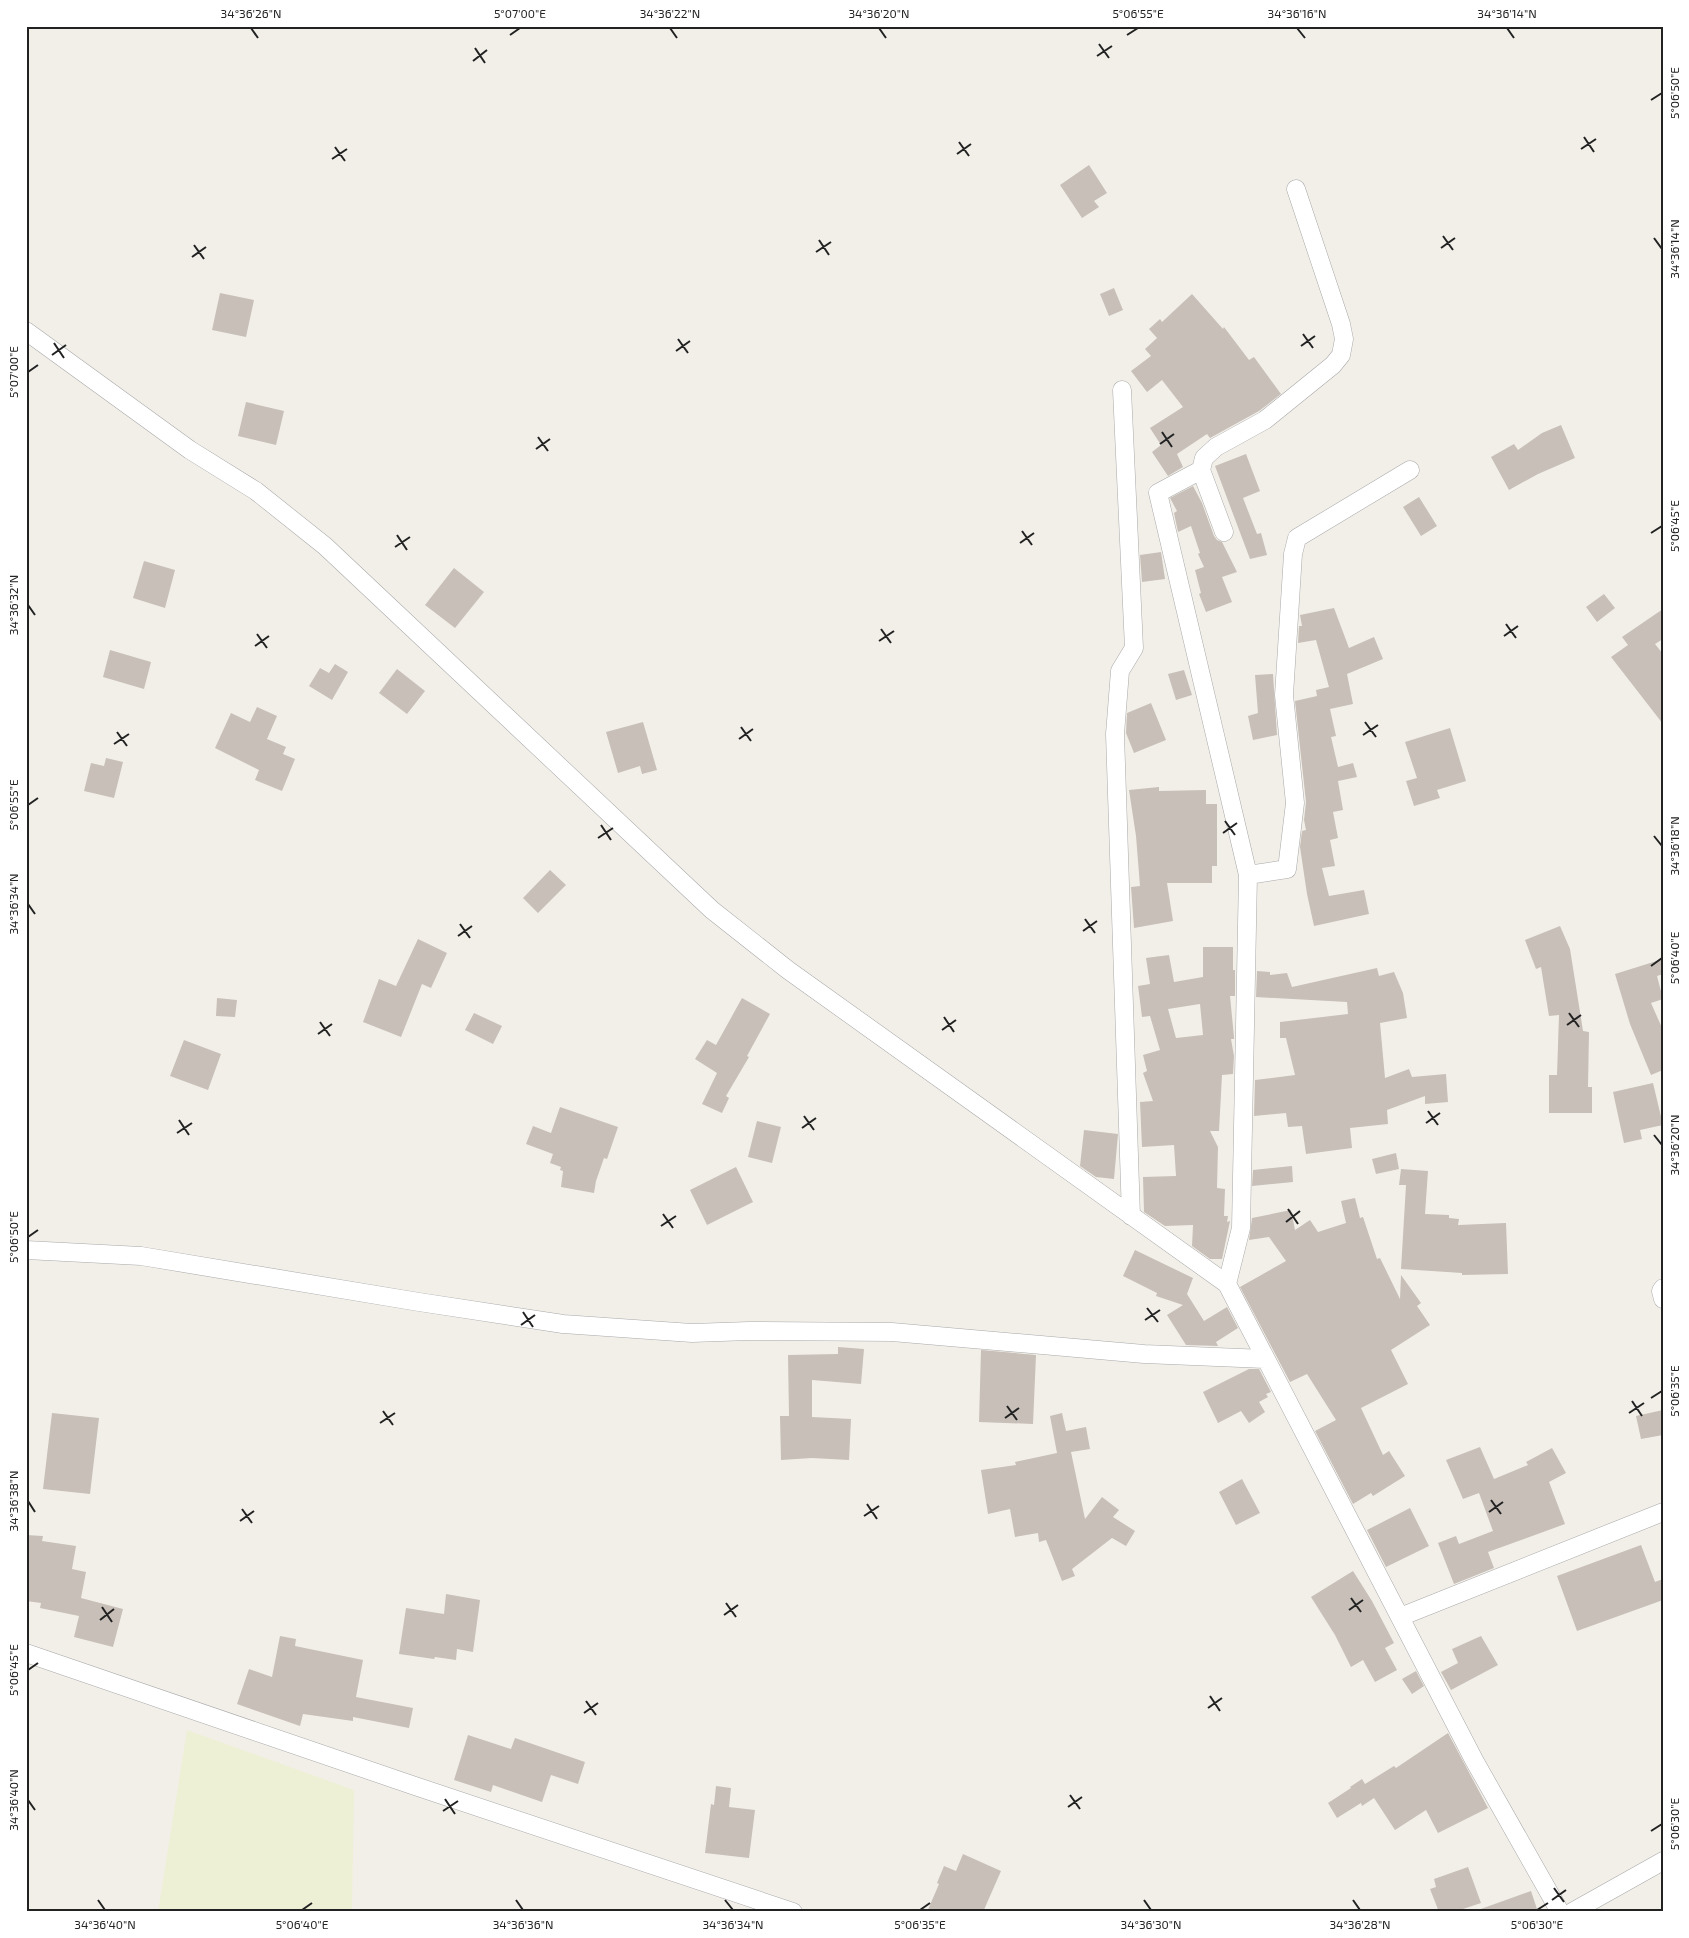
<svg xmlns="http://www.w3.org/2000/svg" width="1689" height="1938" font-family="'Exo 2',sans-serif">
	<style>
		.farmland { fill: #eef0d5 }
		.building { fill: #c7bfb8; fill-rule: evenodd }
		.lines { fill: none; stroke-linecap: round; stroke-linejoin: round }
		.minor-casing { stroke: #a9a9a9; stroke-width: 19 }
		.minor { stroke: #fff; stroke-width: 18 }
		.ticks { fill: none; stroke: #222; stroke-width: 2 }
		.neatline { fill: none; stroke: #222; stroke-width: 2 }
		.ticks-label { font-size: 12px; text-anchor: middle; fill: #222 }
	</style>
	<rect width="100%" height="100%" fill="#f2efe9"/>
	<path class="farmland" d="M187,1730L354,1790L352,1912H158Z"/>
	<path class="building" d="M1089,165L1107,193L1094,201L1099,207L1082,218L1060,185Z
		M1114,288L1123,310L1109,316L1100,294Z
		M220,293L254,300L246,337L212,330Z
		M1192,294L1223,329L1224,327L1249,360L1254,357L1281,394L1259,411L1210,438L1207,434L1177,454L1183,467L1168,476L1152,452L1161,445L1150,428L1183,407L1162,380L1147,392L1131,371L1151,356L1145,349L1157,338L1149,329L1160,319L1162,322Z
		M246,402L284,411L276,445L238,436Z
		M1561,425L1575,458L1538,474L1509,490L1491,457L1514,444L1518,450L1542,433Z
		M1246,454L1260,491L1243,498L1257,534L1261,533L1267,555L1250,559L1215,466Z
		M1193,486L1202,503L1214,536L1217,540L1222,542L1237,572L1222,577L1232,602L1206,612L1199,594L1201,593L1195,570L1204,567L1198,554L1200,553L1191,526L1178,532L1174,513L1177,511L1170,498Z
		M1419,497L1437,526L1421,536L1403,507Z
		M1161,552L1165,579L1142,582L1140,555Z
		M144,561L175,570L165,608L133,598Z
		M454,568L484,592L455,628L425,605Z
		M1604,594L1615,608L1597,622L1586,607Z
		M1334,608L1349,648L1374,637L1383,659L1347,674L1353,704L1330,709L1336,736L1331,737L1338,767L1353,763L1357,777L1338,781L1343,810L1333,812L1338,838L1330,840L1335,866L1322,868L1329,896L1364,890L1369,914L1314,926L1307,894L1300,847L1302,831L1306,830L1304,820L1306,802L1295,701L1317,696L1316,690L1329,687L1316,640L1298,643L1299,626H1302L1300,615Z
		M1663,609V639L1655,644L1663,654V724L1611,657L1628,645L1622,637Z
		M110,650L151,662L144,689L103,677Z
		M335,664L348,672L332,700L309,686L320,668L329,673Z
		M397,669L425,691L407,714L379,693Z
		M1184,670L1192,695L1176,700L1168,674Z
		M1273,674L1277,735L1253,740L1248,716L1258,713L1255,675Z
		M1151,703L1166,740L1134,753L1126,733L1127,713Z
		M257,707L277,716L267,739L286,747L283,754L295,759L282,791L255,780L259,770L215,748L231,713L250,722Z
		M643,722L657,770L642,774L640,766L618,773L606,732Z
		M1450,728L1466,781L1437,790L1440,798L1414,806L1406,781L1417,778L1405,742Z
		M106,758L123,762L114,798L84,791L91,763L104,766Z
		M1159,787V791L1206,790V804H1217V866H1212V883H1167L1173,921L1134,928L1131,887L1140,886L1136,836L1129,790Z
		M550,870L566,885L538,913L523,898Z
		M1560,926L1570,949L1583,1031L1589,1032L1588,1087H1592V1113H1549V1075H1557L1559,1015L1549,1016L1541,967L1536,969L1525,940Z
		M418,939L447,953L431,988L422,984L401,1037L363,1022L379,979L396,986Z
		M1203,947H1233V970H1235V996H1230L1234,1037V1039H1231L1234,1056L1233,1074L1222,1075L1219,1131H1210L1218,1147L1217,1188L1225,1189L1224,1216H1228L1227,1222L1230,1221L1222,1259H1210L1192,1246L1193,1225L1165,1226L1144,1212L1143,1177L1176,1176L1174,1145L1142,1147L1140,1102L1153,1101L1143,1073L1147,1071L1143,1055L1160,1050L1150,1016L1142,1017L1138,986L1150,984L1146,958L1169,955L1174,982L1203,977ZM1200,1004L1203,1035L1176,1038L1168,1009Z
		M1663,959V974L1657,976L1663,999L1651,1003L1663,1030V1070L1651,1075L1630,1024L1615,974Z
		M1377,968L1379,976L1394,972L1403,993L1407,1018L1380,1023L1385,1078L1409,1069L1412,1077L1446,1074L1448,1102L1425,1104V1096L1387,1110L1388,1124L1350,1128L1352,1148L1306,1154L1302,1126L1288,1127L1286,1113L1254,1116L1255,1080L1295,1075L1286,1038H1280V1022L1348,1014L1347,1002L1256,997L1257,971L1270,972V975L1287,973L1292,987Z
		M217,998L237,1000L235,1017L216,1016Z
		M742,998L770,1014L747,1056L749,1057L726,1096L729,1098L722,1113L702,1104L717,1073L695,1059L707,1040L716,1045Z
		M474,1013L502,1026L493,1044L465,1030Z
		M184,1040L221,1054L208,1090L170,1076Z
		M1653,1083L1663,1125L1640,1130L1642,1139L1624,1143L1613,1092Z
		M560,1107L618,1127L607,1159L604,1158L596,1181L594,1193L561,1187L563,1171L560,1170L561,1167L550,1163L553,1154L526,1144L533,1126L551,1133Z
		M757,1121L781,1127L772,1163L748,1157Z
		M1084,1130L1118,1134L1114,1179L1096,1177L1080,1166Z
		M1396,1153L1399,1169L1376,1174L1372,1159Z
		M1292,1166L1293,1182L1252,1186L1253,1170Z
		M736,1167L753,1202L707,1225L690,1190Z
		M1401,1169L1428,1171L1425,1214L1449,1215V1218L1459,1219L1458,1225L1506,1223L1508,1274L1462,1275V1273L1401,1269L1406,1185H1399Z
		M1355,1198L1360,1218L1363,1217L1377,1259L1380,1258L1400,1299L1401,1275L1421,1303L1417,1306L1430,1325L1391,1350L1408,1384L1361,1408L1383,1455L1389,1451L1405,1476L1373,1496L1371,1493L1353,1504L1315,1431L1336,1420L1307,1374L1290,1382L1240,1287L1286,1261L1269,1237L1249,1240L1252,1218L1291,1210L1295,1230L1310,1220L1318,1232L1346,1223L1341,1201Z
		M1135,1250L1193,1278L1187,1294L1204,1321L1227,1307L1238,1328L1216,1342L1218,1346L1186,1345L1167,1315L1183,1305L1156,1296L1157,1293L1123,1276Z
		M838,1347L864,1349L861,1384L812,1380V1417L851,1419L849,1460L812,1458L781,1460L780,1416H789L788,1355L838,1354Z
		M981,1350L1036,1355L1033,1424L979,1422Z
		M1249,1369H1259L1271,1392L1266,1394L1268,1397L1259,1402L1265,1412L1249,1423L1241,1411L1218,1423L1203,1392Z
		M1663,1410V1435L1641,1439L1636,1416Z
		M52,1413L99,1418L90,1494L43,1489Z
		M1062,1413L1066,1431L1086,1427L1090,1449L1071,1452L1085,1519L1102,1497L1119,1510L1113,1517L1135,1531L1126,1546L1112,1538L1072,1569L1075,1576L1062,1581L1046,1540L1039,1542L1038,1533L1015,1537L1010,1509L988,1514L981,1470L1016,1465L1015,1462L1057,1453L1050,1416Z
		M1480,1447L1494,1479L1528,1465L1526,1462L1552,1448L1566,1473L1549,1482L1565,1524L1488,1552L1494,1568L1454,1584L1438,1543L1456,1536L1459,1544L1493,1531L1479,1493L1463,1499L1446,1460Z
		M1242,1479L1260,1513L1236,1525L1219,1492Z
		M1410,1508L1429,1546L1386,1567L1367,1530Z
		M26,1535L43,1536L42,1541L76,1546L72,1569L86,1572L81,1598L123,1609L113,1647L74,1637L79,1616L40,1608L41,1603L26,1601Z
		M1641,1545L1655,1582L1663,1579V1600L1577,1631L1557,1576Z
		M1353,1571L1372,1601L1394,1643L1385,1648L1397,1670L1375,1682L1363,1660L1351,1667L1335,1635L1311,1597Z
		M446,1594L480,1600L473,1652L457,1649L456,1660L435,1657L434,1659L399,1654L406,1608L444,1614Z
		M280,1636L296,1639L295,1646L363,1660L356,1697L413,1708L409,1728L353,1717V1721L303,1714L300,1726L237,1704L249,1669L272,1677Z
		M1481,1636L1498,1665L1451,1690L1441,1672L1458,1663L1452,1649Z
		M1416,1671L1424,1686L1412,1694L1402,1679Z
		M1448,1733L1488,1808L1438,1833L1426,1810L1395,1830L1374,1798L1362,1806L1361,1803L1337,1818L1328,1803L1351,1788L1350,1787L1362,1779L1365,1784L1394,1766L1396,1768Z
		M468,1735L511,1749L515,1738L585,1762L578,1784L551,1775L542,1802L493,1785L491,1792L454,1780Z
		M716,1786L731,1788L729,1807L755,1810L749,1858L705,1853L711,1804L714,1805Z
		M963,1854L1001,1871L983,1912H927L939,1884L937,1883L944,1866L956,1871Z
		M1468,1867L1481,1903L1454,1912H1439L1430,1889L1436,1887L1434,1879Z
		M1531,1891L1538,1912H1478V1910Z"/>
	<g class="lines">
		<g class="minor-casing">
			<path id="minor" d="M26,331L190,450L256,491L325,546L712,910L788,970L1227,1284L1474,1760L1560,1912
				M1122,390L1134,648L1120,671L1115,734L1131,1216
				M1201,470L1224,532
				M1248,875L1287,869L1295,803L1284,695L1293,554L1297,538L1410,470
				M26,1250L141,1256L419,1302L563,1324L692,1333L749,1331L892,1332L1144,1354L1265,1359
				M1227,1284L1241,1228L1248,875L1158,493L1201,470L1204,458L1216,447L1265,420L1333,365L1341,355L1344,339L1341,324L1296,189
				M1663,1288L1661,1291L1663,1299
				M1400,1617L1663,1512
				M26,1653L415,1786L793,1912
				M1572,1912L1663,1861"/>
		</g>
		<use href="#minor" class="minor"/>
	</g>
	<path class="ticks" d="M251,28L258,38M670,28L677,38M879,28L886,38M1297,28L1305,38M1507,28L1514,38M510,35L520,28M1127,35L1138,28M1099,44L1109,58M475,48L485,63M1097,56L1112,46M473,61L487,50M1651,100L1662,93M1584,137L1594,152M959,142L969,156M335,147L345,161M1581,149L1596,139M957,154L971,144M332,159L347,149M1443,236L1453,250M1654,238L1662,249M819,240L829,255M194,245L204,259M1441,248L1455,238M816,252L831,242M192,257L206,247M1303,334L1313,348M678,339L688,353M54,343L64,358M1301,346L1315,336M676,351L690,341M52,355L66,345M28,372L38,365M1162,432L1172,447M538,437L548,451M1160,444L1174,434M536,449L550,439M1022,531L1032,545M1651,533L1662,526M397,535L407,550M1020,543L1034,533M395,547L410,537M28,605L35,615M1506,624L1516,638M881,629L891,643M257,634L267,648M1504,636L1518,626M879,641L894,631M255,646L269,636M1365,722L1376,737M741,727L751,741M117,732L127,746M1363,735L1378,725M739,739L753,729M114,744L129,734M28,805L38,798M1225,821L1235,835M601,825L611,840M1223,833L1237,823M1654,836L1662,846M598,838L613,828M28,904L35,914M1085,919L1095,933M460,924L470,938M1083,931L1097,921M458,936L472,926M1651,966L1662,958M1569,1013L1579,1027M944,1017L954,1032M320,1022L330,1036M1567,1025L1581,1015M942,1030L956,1020M318,1034L332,1024M1428,1111L1438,1125M804,1116L814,1130M179,1120L189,1135M1426,1123L1440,1113M802,1128L816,1118M177,1133L192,1123M1654,1135L1662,1145M1288,1209L1298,1224M663,1214L673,1228M1286,1222L1300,1211M661,1226L676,1216M28,1237L38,1230M1147,1308L1158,1322M523,1312L533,1327M1145,1320L1160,1310M521,1325L535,1315M1651,1398L1662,1391M1632,1401L1642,1416M1007,1406L1017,1420M383,1411L393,1425M1629,1413L1644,1403M1005,1418L1019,1408M380,1423L395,1413M1491,1500L1501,1514M28,1501L35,1512M867,1504L877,1519M242,1509L252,1523M1489,1512L1503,1502M864,1516L879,1506M240,1521L254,1511M1351,1598L1361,1612M726,1603L736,1617M102,1607L112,1622M1349,1610L1363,1600M724,1615L738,1605M100,1620L114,1609M28,1670L38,1663M1210,1696L1220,1711M586,1701L596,1715M1208,1708L1222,1698M584,1713L598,1703M1070,1795L1080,1809M445,1799L455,1814M28,1800L35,1810M1068,1807L1082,1797M443,1811L458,1801M1651,1831L1662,1824M1554,1888L1564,1902M98,1900L105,1910M516,1900L523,1910M725,1900L733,1910M1144,1900L1151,1910M1353,1900L1360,1910M1552,1900L1566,1890M302,1910L312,1903M920,1910L930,1903M1537,1910L1548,1903"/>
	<rect width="1689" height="1938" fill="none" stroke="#ffffff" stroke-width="55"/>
	<rect x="28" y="28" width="1634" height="1882" class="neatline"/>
	<g class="ticks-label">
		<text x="251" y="18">34°36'26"N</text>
		<text x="520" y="18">5°07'00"E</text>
		<text x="670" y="18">34°36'22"N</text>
		<text x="879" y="18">34°36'20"N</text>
		<text x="1138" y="18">5°06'55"E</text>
		<text x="1297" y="18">34°36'16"N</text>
		<text x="1507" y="18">34°36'14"N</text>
		<text transform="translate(1675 93) rotate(-90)" y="4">5°06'50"E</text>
		<text transform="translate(1675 249) rotate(-90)" y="4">34°36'14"N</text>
		<text transform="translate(14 372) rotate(-90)" y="4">5°07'00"E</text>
		<text transform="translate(1675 526) rotate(-90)" y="4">5°06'45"E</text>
		<text transform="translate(14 605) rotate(-90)" y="4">34°36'32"N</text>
		<text transform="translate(14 805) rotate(-90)" y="4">5°06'55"E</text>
		<text transform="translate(1675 846) rotate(-90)" y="4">34°36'18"N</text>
		<text transform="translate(14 904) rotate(-90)" y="4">34°36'34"N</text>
		<text transform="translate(1675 958) rotate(-90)" y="4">5°06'40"E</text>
		<text transform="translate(1675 1145) rotate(-90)" y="4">34°36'20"N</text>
		<text transform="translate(14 1237) rotate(-90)" y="4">5°06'50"E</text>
		<text transform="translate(1675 1391) rotate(-90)" y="4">5°06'35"E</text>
		<text transform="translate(14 1501) rotate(-90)" y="4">34°36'38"N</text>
		<text transform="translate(14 1670) rotate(-90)" y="4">5°06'45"E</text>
		<text transform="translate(14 1800) rotate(-90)" y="4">34°36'40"N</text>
		<text transform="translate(1675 1824) rotate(-90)" y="4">5°06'30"E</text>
		<text x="105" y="1929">34°36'40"N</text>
		<text x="302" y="1929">5°06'40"E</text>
		<text x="523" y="1929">34°36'36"N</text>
		<text x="733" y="1929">34°36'34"N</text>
		<text x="920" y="1929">5°06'35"E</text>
		<text x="1151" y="1929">34°36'30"N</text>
		<text x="1360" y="1929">34°36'28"N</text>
		<text x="1537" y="1929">5°06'30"E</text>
	</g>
</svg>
